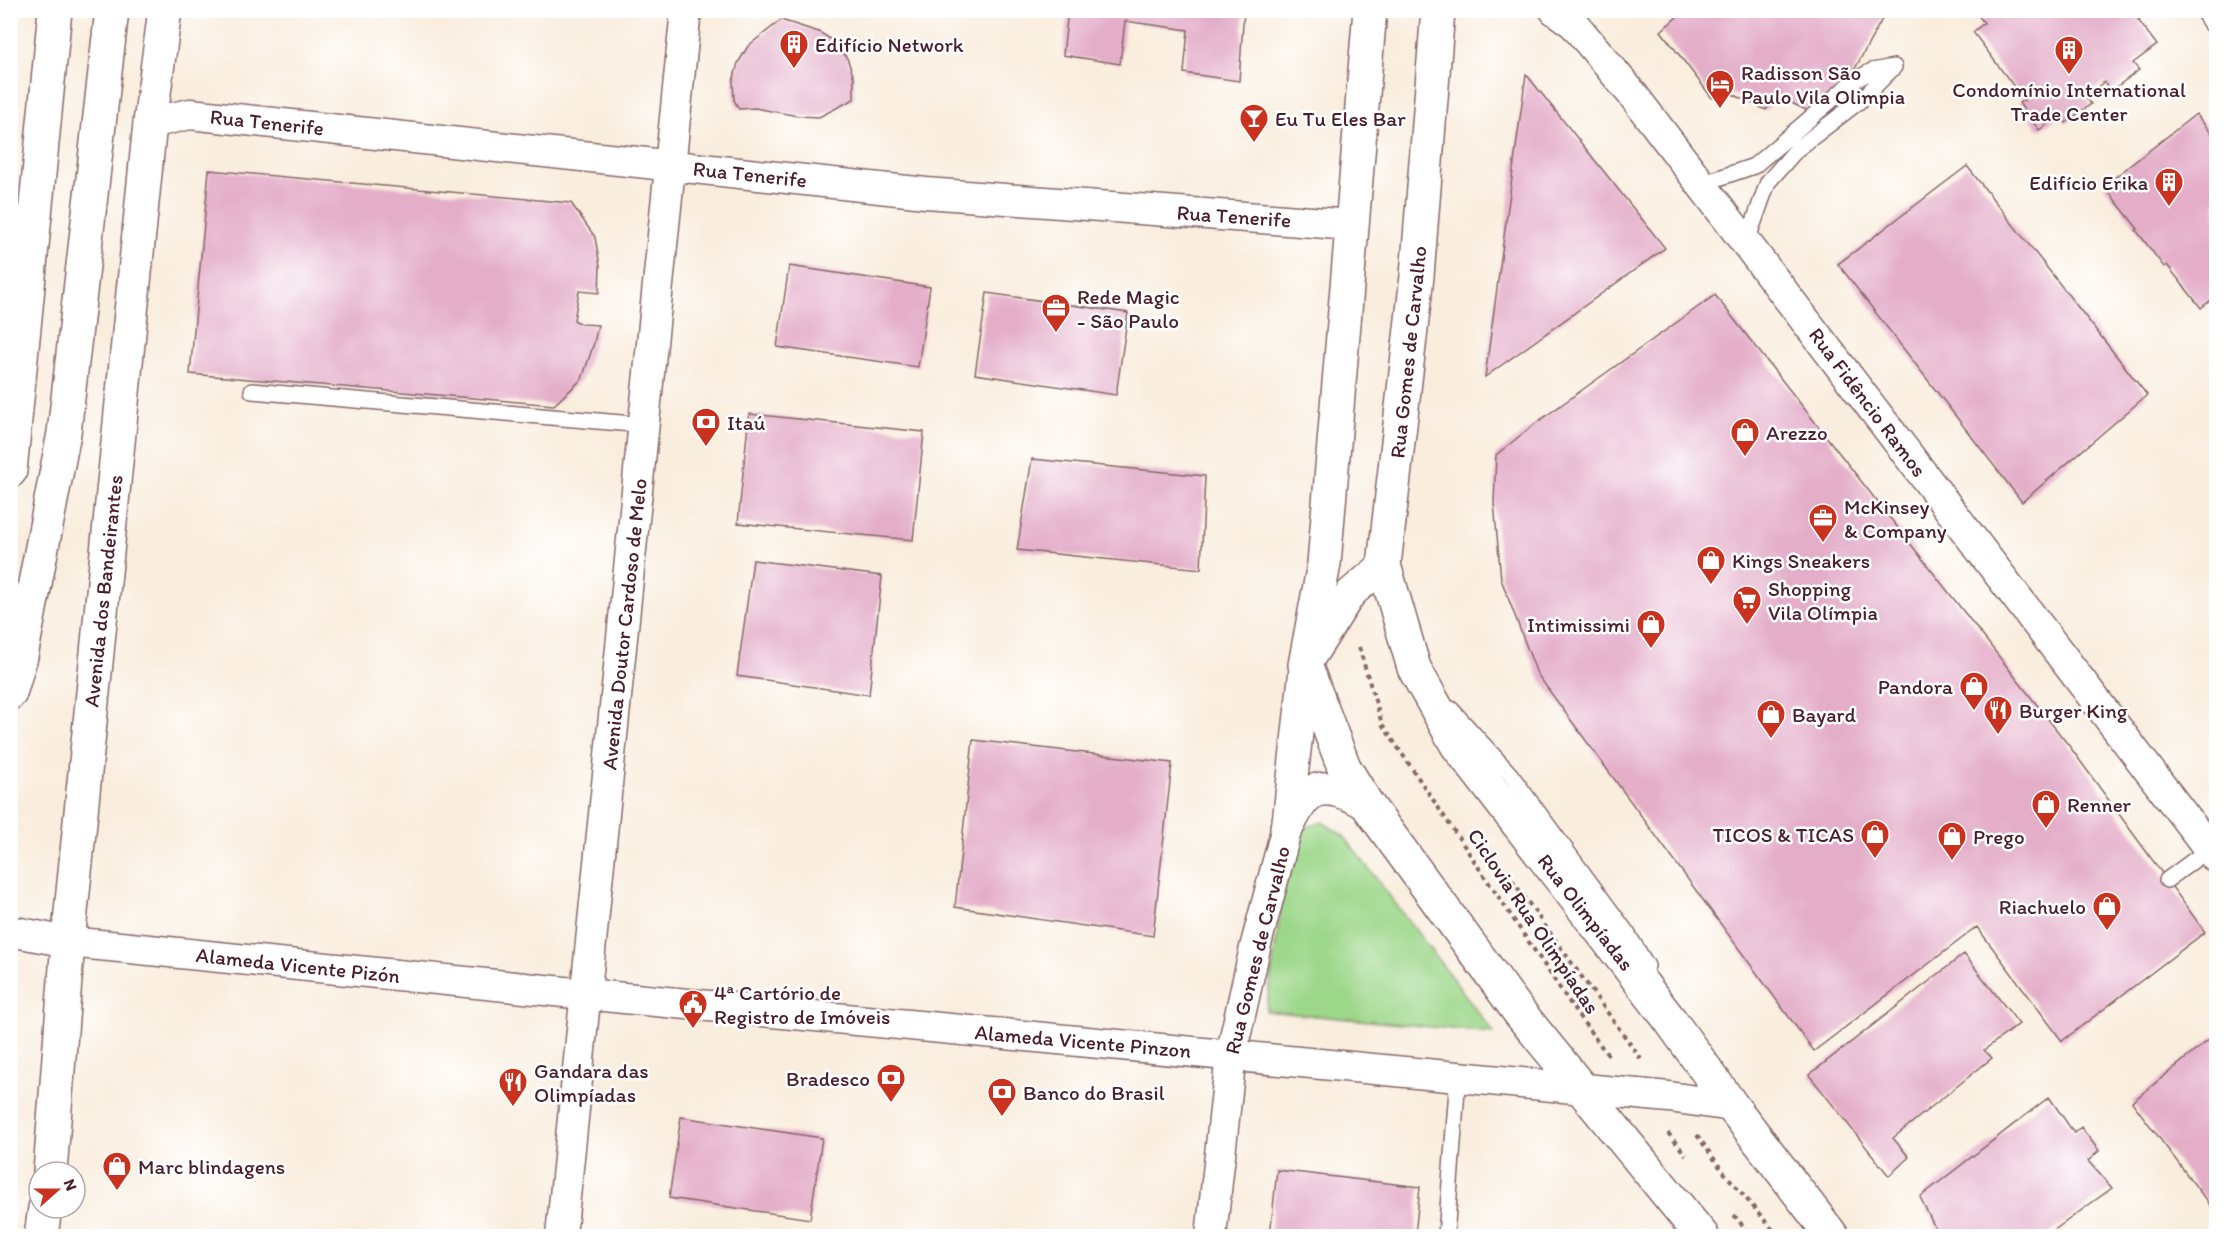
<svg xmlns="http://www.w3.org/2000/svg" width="2227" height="1247" font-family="Itim,sans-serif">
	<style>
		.green { fill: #9dd78a; stroke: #747b5a; stroke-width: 1.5 }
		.building { fill: #e4aec9 }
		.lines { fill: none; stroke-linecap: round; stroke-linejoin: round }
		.lane-casing { stroke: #876769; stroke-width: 18 }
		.street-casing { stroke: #876769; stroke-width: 33 }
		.secondary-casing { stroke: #876769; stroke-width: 36 }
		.highway-casing { stroke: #876769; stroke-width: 36 }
		.path { stroke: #876769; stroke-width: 4; stroke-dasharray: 4.5 4.5; stroke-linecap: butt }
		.lane { stroke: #fff; stroke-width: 15 }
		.street { stroke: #fff; stroke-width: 30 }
		.secondary { stroke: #fff; stroke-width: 33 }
		.highway { stroke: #fff; stroke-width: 33 }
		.labels { text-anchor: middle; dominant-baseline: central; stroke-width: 5; stroke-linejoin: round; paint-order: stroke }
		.poi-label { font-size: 21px; fill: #4a1f2b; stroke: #fff; text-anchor: start }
		.street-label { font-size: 21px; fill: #4a1f2b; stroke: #fff }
	</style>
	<rect width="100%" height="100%" fill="#fff"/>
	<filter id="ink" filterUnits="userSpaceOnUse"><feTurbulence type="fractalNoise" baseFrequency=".0167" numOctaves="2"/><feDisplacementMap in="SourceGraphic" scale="12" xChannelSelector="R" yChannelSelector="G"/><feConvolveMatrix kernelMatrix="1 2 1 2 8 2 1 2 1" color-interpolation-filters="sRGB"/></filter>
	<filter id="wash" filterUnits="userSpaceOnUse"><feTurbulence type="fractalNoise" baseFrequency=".008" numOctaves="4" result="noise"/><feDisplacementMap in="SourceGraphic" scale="24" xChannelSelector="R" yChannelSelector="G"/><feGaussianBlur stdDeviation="1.35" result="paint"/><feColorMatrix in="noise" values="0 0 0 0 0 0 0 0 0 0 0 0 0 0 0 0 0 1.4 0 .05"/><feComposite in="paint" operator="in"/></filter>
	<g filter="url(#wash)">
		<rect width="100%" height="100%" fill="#f9eddd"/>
		<path class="green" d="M1322,822L1344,836L1494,1033L1266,1011L1292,832Z"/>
		<g id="blocks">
			<path class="building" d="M1068,10H1244L1239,81L1184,73L1188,30L1125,21L1120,64L1063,55Z
				M1685,10H1887L1827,120L1777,96L1766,110L1722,89L1712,98L1661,31Z
				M1974,10H2143L2146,15L2138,20L2157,45L2133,63L2139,70L2111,91L2104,82L2085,96L2091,104L2066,123L2061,115L2039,130L2019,103L2024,100L1973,32L1984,23Z
				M781,20L819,32L835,42L847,58L854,78V99L819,117L798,116L755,108L739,109L734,100L733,81L738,63L748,46Z
				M1526,74L1665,248L1485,377Z
				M2196,114L2216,139V296L2201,308L2167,265L2164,267L2136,230L2138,229L2104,186Z
				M1967,166L2147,395L2022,502L1838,264Z
				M209,170L571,203L595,237L600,266L599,293L579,291L574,320L582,324L598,325L594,343L582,379L554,405L190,374Z
				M789,266L930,287L918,367L777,347Z
				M987,293L1128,313L1116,395L975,374Z
				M1715,295L2070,747L2205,932L2062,1041L1977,927L1814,1051L1537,674L1501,579L1494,503L1496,455L1536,423Z
				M749,414L924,432L913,540L738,523Z
				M1032,459L1205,476L1201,569L1017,550Z
				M753,560L882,576L869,695L737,676Z
				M973,740L1172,763L1153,936L955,907Z
				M1964,954L2019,1024L1984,1050L1992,1058L1893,1138L1909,1157L1889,1176L1809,1075Z
				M2216,1034V1213L2132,1102Z
				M2049,1097L2074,1133L2081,1127L2099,1151L2088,1161L2112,1188L2046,1236H1939L1920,1197Z
				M681,1117L822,1138L810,1219L669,1198Z
				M1277,1170L1420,1187L1415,1236H1270Z"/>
		</g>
	</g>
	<g filter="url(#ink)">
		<use href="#blocks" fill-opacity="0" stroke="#876769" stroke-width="1.5"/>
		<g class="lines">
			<g class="lane-casing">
				<path id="lane" d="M1701,184L1754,166L1855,80L1872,71L1894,67
					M1746,244L1768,182L1797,149L1862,99L1894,67
					M252,391L644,425
					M1451,709L1510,774L1627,933L1647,966
					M2167,880L2209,849
					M1446,1236L1458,1076"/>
			</g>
			<g class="street-casing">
				<path id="street" d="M1555,10L1573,23L1633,95L2216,858
					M2211,10L2216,18
					M150,123L190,114L926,193L1352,225
					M10,931L68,942L110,946L624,998L1669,1097L1732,1106
					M561,1236L686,10
					M1211,1236L1231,1055L1255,948L1287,827L1305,665L1351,593L1384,565"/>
			</g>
			<g class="secondary-casing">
				<path id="secondary" d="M1370,10L1324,564L1305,665L1344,767L1366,803L1519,1012L1702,1236
					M1438,10L1417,276L1384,565L1414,668L1457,745L1670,1020L1732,1106L1832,1236
					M1287,827C1293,816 1298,803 1308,795C1324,781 1351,794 1366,803"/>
			</g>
			<g class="highway-casing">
				<path id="highway" d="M10,471L55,10
					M10,693L21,656L64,433L112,10
					M50,1172L68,942L150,123L165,10
					M41,1236L45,1208"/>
			</g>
			<path class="path" d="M1359,647L1382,724L1578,1015L1610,1058
				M1507,873L1641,1059
				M1668,1133L1686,1155
				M1697,1135L1722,1170L1778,1236
				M1734,1215L1751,1236"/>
			<use href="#lane" class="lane"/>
			<use href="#street" class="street"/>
			<use href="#secondary" class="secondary"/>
			<use href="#highway" class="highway"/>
		</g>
	</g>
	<defs>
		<g id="building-pin" transform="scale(1.5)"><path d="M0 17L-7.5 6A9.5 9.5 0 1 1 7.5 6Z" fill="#c8321e" stroke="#fff"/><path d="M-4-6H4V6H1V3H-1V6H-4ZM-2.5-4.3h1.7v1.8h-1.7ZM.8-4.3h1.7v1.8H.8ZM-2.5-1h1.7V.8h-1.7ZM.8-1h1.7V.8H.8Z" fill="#fff"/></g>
		<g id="hotel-pin" transform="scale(1.5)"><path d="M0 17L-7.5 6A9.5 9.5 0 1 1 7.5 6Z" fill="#c8321e" stroke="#fff"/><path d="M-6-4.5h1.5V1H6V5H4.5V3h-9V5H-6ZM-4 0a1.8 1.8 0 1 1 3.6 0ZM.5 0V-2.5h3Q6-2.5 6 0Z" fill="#fff"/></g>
		<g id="bar-pin" transform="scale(1.5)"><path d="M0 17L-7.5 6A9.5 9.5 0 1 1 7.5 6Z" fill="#c8321e" stroke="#fff"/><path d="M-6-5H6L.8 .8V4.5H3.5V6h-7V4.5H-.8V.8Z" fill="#fff"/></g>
		<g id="office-pin" transform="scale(1.5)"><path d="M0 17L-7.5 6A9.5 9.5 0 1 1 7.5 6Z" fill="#c8321e" stroke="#fff"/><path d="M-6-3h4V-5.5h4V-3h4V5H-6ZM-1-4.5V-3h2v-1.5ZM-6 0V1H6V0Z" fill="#fff"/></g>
		<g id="bank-pin" transform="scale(1.5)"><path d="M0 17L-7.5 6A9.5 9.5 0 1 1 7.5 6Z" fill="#c8321e" stroke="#fff"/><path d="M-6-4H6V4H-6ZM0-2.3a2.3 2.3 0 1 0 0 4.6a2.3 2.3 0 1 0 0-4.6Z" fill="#fff"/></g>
		<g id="shop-pin" transform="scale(1.5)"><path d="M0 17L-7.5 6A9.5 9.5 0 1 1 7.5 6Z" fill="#c8321e" stroke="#fff"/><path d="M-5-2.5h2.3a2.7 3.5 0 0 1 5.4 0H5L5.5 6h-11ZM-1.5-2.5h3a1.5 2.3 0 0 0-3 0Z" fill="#fff"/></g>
		<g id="supermarket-pin" transform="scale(1.5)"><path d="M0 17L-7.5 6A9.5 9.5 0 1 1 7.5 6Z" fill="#c8321e" stroke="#fff"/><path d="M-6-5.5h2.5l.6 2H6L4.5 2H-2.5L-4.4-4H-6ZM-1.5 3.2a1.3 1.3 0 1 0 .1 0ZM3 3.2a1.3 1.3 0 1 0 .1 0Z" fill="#fff"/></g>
		<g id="restaurant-pin" transform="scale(1.5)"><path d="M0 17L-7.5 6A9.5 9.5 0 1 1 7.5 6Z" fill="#c8321e" stroke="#fff"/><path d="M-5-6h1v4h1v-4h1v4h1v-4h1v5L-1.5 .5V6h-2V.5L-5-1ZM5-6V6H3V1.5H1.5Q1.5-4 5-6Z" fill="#fff"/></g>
		<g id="civic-pin" transform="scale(1.5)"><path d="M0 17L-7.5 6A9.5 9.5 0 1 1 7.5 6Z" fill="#c8321e" stroke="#fff"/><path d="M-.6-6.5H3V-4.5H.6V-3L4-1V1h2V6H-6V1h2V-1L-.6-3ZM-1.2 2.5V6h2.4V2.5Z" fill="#fff"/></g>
	</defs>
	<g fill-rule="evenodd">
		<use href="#building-pin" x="794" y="44"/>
		<use href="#building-pin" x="2069" y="50"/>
		<use href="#hotel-pin" x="1720" y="84"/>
		<use href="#bar-pin" x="1254" y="118"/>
		<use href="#building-pin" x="2169" y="182"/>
		<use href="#office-pin" x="1056" y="308"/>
		<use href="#bank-pin" x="706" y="422"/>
		<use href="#shop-pin" x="1745" y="432"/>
		<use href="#office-pin" x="1823" y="518"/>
		<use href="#shop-pin" x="1711" y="560"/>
		<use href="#supermarket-pin" x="1747" y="600"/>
		<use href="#shop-pin" x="1651" y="624"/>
		<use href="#shop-pin" x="1974" y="686"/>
		<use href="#restaurant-pin" x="1998" y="710"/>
		<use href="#shop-pin" x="1771" y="714"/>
		<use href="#shop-pin" x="2046" y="804"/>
		<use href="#shop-pin" x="1875" y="834"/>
		<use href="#shop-pin" x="1952" y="836"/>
		<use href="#shop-pin" x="2107" y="906"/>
		<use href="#civic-pin" x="693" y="1004"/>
		<use href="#bank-pin" x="891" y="1078"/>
		<use href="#restaurant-pin" x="513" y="1082"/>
		<use href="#bank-pin" x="1002" y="1092"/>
		<use href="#shop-pin" x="117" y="1166"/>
	</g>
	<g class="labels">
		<g class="poi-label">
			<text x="815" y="44">Edifício Network</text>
			<text x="1741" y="72">Radisson São<tspan x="1741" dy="24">Paulo Vila Olimpia</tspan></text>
			<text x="2069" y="89" text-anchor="middle">Condomínio International<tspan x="2069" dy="24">Trade Center</tspan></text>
			<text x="1275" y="118">Eu Tu Eles Bar</text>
			<text x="2148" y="182" text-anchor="end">Edifício Erika</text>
			<text x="1077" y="296">Rede Magic<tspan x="1077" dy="24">- São Paulo</tspan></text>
			<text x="727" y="422">Itaú</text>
			<text x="1766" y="432">Arezzo</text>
			<text x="1844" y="506">McKinsey<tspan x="1844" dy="24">&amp; Company</tspan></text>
			<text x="1732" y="560">Kings Sneakers</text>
			<text x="1768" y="588">Shopping<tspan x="1768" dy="24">Vila Olímpia</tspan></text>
			<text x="1630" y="624" text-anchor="end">Intimissimi</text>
			<text x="1953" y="686" text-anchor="end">Pandora</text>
			<text x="2019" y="710">Burger King</text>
			<text x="1792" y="714">Bayard</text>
			<text x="2067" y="804">Renner</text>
			<text x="1854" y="834" text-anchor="end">TICOS &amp; TICAS</text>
			<text x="1973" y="836">Prego</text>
			<text x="2086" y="906" text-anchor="end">Riachuelo</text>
			<text x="714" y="992">4ª Cartório de<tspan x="714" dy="24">Registro de Imóveis</tspan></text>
			<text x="534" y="1070">Gandara das<tspan x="534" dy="24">Olimpíadas</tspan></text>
			<text x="870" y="1078" text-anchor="end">Bradesco</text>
			<text x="1023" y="1092">Banco do Brasil</text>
			<text x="138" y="1166">Marc blindagens</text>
		</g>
		<g class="street-label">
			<text transform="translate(267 122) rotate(6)">Rua Tenerife</text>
			<text transform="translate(750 174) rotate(6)">Rua Tenerife</text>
			<text transform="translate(1234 216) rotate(4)">Rua Tenerife</text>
			<text transform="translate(1408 352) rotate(-84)">Rua Gomes de Carvalho</text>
			<text transform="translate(1868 402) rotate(53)">Rua Fidêncio Ramos</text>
			<text transform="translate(103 591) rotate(-84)">Avenida dos Bandeirantes</text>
			<text transform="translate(624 624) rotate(-84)">Avenida Doutor Cardoso de Melo</text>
			<text transform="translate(1586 912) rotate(52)">Rua Olimpíadas</text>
			<text transform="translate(1534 921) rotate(56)">Ciclovia Rua Olimpíadas</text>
			<text transform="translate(1257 950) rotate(-76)">Rua Gomes de Carvalho</text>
			<text transform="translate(298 965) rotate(6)">Alameda Vicente Pizón</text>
			<text transform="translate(1083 1041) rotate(5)">Alameda Vicente Pinzon</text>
		</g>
	</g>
	<rect width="2227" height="1247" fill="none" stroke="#fff" stroke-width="36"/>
	<g transform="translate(57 1190) rotate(69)"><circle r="28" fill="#ffffff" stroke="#b7a5aa" stroke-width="1.5"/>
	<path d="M0-4.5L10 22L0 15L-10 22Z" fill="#c8321e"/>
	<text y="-9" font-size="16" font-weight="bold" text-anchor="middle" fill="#4a1f2b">N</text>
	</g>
</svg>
